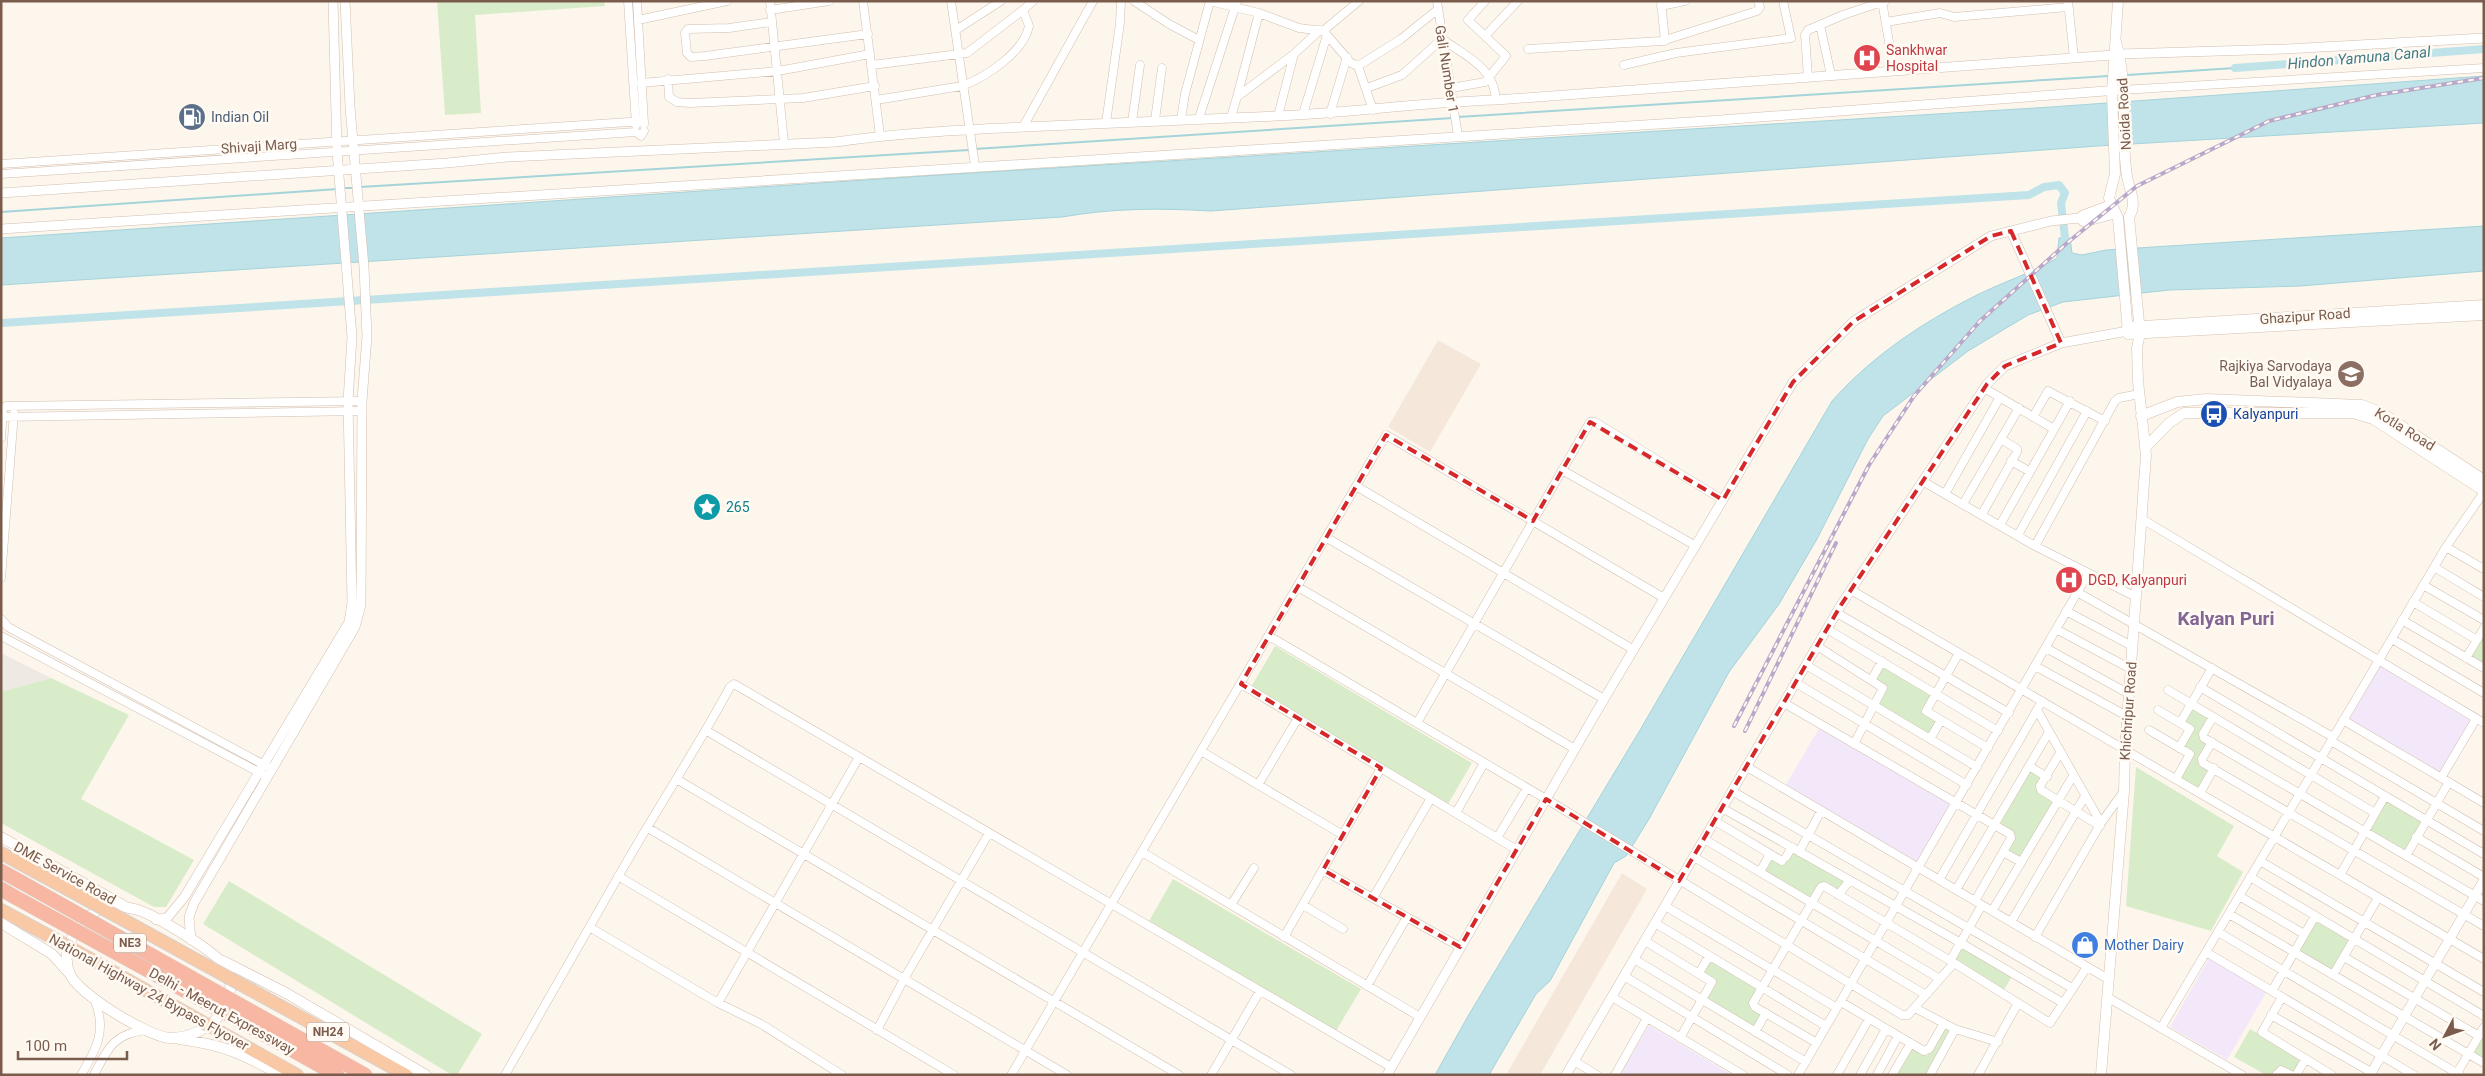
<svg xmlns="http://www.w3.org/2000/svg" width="2485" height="1076" font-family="Roboto,sans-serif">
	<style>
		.residential { fill: #f5e8da }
		.industrial { fill: #efe9e4 }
		.education { fill: #f3e8fa }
		.green { fill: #d8ecc9 }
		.water { fill: #bfe3e8; stroke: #a5d3da }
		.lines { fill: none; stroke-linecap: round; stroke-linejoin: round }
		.stream { stroke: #a5d3da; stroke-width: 2 }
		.canal { stroke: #bfe3e8; stroke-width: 8 }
		.minor-casing { stroke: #d1beb0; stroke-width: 9 }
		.tertiary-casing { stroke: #d1beb0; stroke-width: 10 }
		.secondary-casing { stroke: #d6c0b0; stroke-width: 11 }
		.trunk-casing { stroke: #dad1cd; stroke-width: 14 }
		.motorway-casing { stroke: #dad1cd; stroke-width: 15 }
		.minor { stroke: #fff; stroke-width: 8 }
		.tertiary { stroke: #fff; stroke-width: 9 }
		.secondary { stroke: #fff; stroke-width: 10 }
		.trunk { stroke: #f9c8a4; stroke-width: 12 }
		.motorway { stroke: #f7b7a3; stroke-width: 14 }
		.rail-casing { stroke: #b9a8c9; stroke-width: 4 }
		.rail { stroke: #fffaf3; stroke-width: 2; stroke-dasharray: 5.5; stroke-linecap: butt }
		.trunk-bridge-casing { stroke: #dad1cd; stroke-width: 14; stroke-linecap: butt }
		.motorway-bridge-casing { stroke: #dad1cd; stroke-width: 15; stroke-linecap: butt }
		.trunk-bridge { stroke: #f9c8a4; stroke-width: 12 }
		.motorway-bridge { stroke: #f7b7a3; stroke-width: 14 }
		.marked { fill: none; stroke: #d62828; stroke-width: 4; stroke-dasharray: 10 6; stroke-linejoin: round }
		.labels { text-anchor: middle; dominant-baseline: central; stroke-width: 5; stroke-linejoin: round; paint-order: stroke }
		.shield { fill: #fffaf3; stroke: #a28b7f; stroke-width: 1 }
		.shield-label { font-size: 12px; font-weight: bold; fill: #7a5c4d }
		.health-label { font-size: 14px; fill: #be3a42; stroke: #fffaf3; text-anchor: start }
		.street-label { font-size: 14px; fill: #7a5c4d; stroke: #fffaf3 }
		.service-label { font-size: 14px; fill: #4e5e75; stroke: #fffaf3; text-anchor: start }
		.education-label { font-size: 14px; fill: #785e54; stroke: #fffaf3; text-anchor: end }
		.transit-label { font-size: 14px; fill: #164399; stroke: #fffaf3; text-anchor: start }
		.culture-label { font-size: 14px; fill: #0d838f; stroke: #fffaf3; text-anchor: start }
		.shop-label { font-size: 14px; fill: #366cbe; stroke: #fffaf3; text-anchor: start }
		.water-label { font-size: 15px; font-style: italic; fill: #437c86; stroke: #fffaf3 }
		.district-label { font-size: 19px; font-weight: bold; fill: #846695; stroke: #fffaf3 }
	</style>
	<rect width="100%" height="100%" fill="#fdf6ec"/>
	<path class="residential" d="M1438,340L1481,364L1430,452L1388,427Z
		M1622,873L1647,889L1540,1075H1506Z"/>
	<path class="industrial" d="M1,653L51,678L1,692Z"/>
	<path class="education" d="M2380,666L2471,720L2440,773L2349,720Z
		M1820,727L1951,805L1916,863L1785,786Z
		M2209,958L2267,991L2227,1060L2170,1027Z
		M1649,1025L1732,1075H1620Z"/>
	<path class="green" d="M437,1H604L605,6L475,15L481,113L445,115Z
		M2484,633V666L2470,658Z
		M1275,646L1472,763L1448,804L1251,687Z
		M1882,664L1933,694L1923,711L1938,720L1929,736L1877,705L1888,687L1874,679Z
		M51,678L129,715L81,799L194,860L166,907H154L1,823V692Z
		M2192,707L2210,718L2199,737L2209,744L2199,762L2210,769L2199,789L2179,777L2193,753L2182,746L2193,728L2183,722Z
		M2136,767L2234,826L2217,856L2243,872L2211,931L2126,906Z
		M2030,769L2044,777L2037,789L2056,800L2020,860L2005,851L2014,835L1997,825Z
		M2386,798L2424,821L2404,853L2367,832Z
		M1793,845L1847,877L1838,893L1822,884L1812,901L1761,871L1770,856L1783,863Z
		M1173,879L1361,989L1336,1031L1149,921Z
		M229,881L482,1034L457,1075H452L203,924Z
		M2316,918L2352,939L2333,972L2297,951Z
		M1962,946L2012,976L2003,992L1953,961Z
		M1710,959L1758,990L1750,1005L1763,1013L1754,1028L1705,999L1715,980L1702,972Z
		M1944,1027L1951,1031L1927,1075H1895L1911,1047L1927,1056Z
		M2250,1029L2302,1058L2293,1074L2280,1066L2275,1075H2266L2234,1057Z
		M2484,1032V1062L2471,1054Z"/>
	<path class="water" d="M2484,76V123L2098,146L1211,211C1159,208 1114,208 1062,217L1,285V238L939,175L2051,107Z
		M2484,226V271L2300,286L2169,290L2063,302L2028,315L1968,351L1883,416L1868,439L1817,539L1779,604L1729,672L1649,819L1626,856L1614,863L1550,981L1536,994L1489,1075H1435L1468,1016L1640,730L1832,401C1872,356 1923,322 1977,295C2003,282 2032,273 2057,258L2059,238H2070L2072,253L2082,255L2106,250Z"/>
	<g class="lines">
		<path class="stream" d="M2127,75L2235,68
			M1458,117L2109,76
			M974,149L1453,118
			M360,187L969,150
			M343,188H353
			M1,212L338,189"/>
		<path class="canal" d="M2235,68L2484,49
			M1,323C677,283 1353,235 2029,195L2044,187L2059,185L2065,193L2061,203L2065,238"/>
		<g class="minor-casing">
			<path id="minor" d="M628,1L636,125
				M637,1L644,124
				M770,1L784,143
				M863,1L880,136
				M951,1L975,166
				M1134,1L1169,24L1199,40
				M1210,1L1259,13L1299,28L1323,31L1359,1
				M1437,1L1458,136
				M1661,1L1665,41
				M1882,1L1894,71
				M2068,1L2074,58
				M1661,6L1685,1
				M770,10L829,1
				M638,20L727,1
				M771,22L729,28L688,29L685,33L687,53L691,57L705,56L868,34
				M1886,22L1940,13L1954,17L2068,7
				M956,30L1001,1
				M1327,35L1351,63L1358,66L1373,110
				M1485,36L1518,1
				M1528,49L1662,41L1757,11L1760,7L1758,1
				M872,65L967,53L1023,10
				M1624,65L1676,53L1791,38L1783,1
				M1358,66L1401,39L1437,10
				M1831,75L1820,25L1843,15L1885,1
				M1808,77L1805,35L1808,30L1820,25
				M668,79L669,97L677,102L690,103L803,98L875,86
				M641,83L778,71L870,54
				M1367,88L1402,75L1442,39C1467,57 1494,67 1496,100
				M1451,88L1485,82L1506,56L1468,20L1485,1
				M2122,90L2484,68
				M1237,97L1259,13
				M876,100L962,86C986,77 1024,52 1029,26L1023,10L1033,1
				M1303,114L1327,35L1325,32
				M1330,114L1347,57
				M1278,116L1294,54
				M1231,117L1237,97L1294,54L1320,30
				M1199,118L1237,1
				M1181,119L1185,94L1210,1
				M1155,120L1162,68
				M1132,122L1140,65
				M1106,123L1120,23L1121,1
				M1023,127L1093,1
				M1,164L644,121
				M1,174L636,132L641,136L644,131
				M1984,388L2054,429
				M3,417L362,411
				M2033,417L2048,391L2105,421
				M1,438L3,409L6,406L362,401
				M2011,461L2029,471
				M1562,470L1696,546
				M1924,482L2035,546L2136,597
				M1356,486L1634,650
				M1945,494L2000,397
				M1963,504L2019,408
				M1982,514L2017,452V449L2001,439
				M2142,519L2484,723
				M2000,525L2070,401
				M2018,535L2087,411
				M1327,538L1604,699
				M2035,546L2115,401L2119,398L2139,394
				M2446,547L2484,569
				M2434,567L2484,597
				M1,578L14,413
				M2423,585L2484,620
				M1298,587L1575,749
				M1851,590L2484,959
				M2077,592L2333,737
				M2413,602L2477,640
				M2066,611L2132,646
				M1837,613L2009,713
				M1,619L8,627L268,767
				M2402,620L2484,668
				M1827,629L1998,731
				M2056,629L2131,669
				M1,636L268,777
				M1269,636L1546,799L1902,1015H1908L1954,963L2050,1023L2087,967
				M2392,639L2484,693
				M1817,646L1883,688L1854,744
				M2046,648L2129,694
				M1959,653L1926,711L1988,748
				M2466,658L2484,628
				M1806,665L1977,767
				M2035,666L2127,716
				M1872,679L1882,661
				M1796,683L1967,785
				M1241,684L1517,850
				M2200,687L2484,854
				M2168,690L2375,813
				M1784,703L2010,834L2011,838L1975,901
				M2037,710L2101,823
				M2158,710L2190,729L2179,748
				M2213,717L2203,734L2204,738L2484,901
				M2343,720L2484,803
				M1417,723L1590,422H1595L1723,500
				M2180,723L2212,668
				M2149,730L2190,754L2176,779
				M707,731L1291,1075
				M1930,739L1941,720
				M2331,741L2484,831
				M2212,742L2202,759L2203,763L2484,926
				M1201,751L1343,835
				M2060,753L2040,786L2041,790L2100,826
				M2029,766L2047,777
				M1747,767L2108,979
				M2441,778L2476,719
				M678,780L1179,1075
				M1258,785L1298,718
				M1732,791L2072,988
				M2200,793L2214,768
				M1722,808L1961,943L2063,1003
				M1456,813L1484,763
				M1715,821L1782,861
				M648,828L1067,1075
				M2416,837L2484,877
				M1497,838L1527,788
				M1704,839L1940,979
				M1142,852L1420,1017
				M1799,852L1821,811
				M2003,852L2021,862
				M2406,856L2449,782
				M1694,857L1926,995
				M1786,857L1792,847
				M2260,861L2484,992
				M1323,870L1460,947
				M1760,872L1770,854
				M2340,875L2385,796
				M618,876L954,1075
				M2250,877L2484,1016
				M1939,880L2042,701
				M1956,890L2049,732
				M1838,895L1847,884
				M2239,896L2304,934
				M1373,898L1431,798
				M1231,905L1254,868
				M1303,905L1343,929
				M1665,906L1837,1008
				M1992,911L2073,776
				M2229,914L2484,1063
				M2011,922L2085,796
				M1655,923L1826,1026
				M591,928L718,1003L761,1024L842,1075
				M2218,932L2460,1075
				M1284,937L1381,768
				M2035,937L2101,823L2124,791
				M1645,941L1712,982L1680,1038
				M2206,952L2414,1075
				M2344,957L2479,1036
				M1634,959L1806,1062
				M1950,961L1982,905
				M1699,973L1709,956
				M2333,975L2378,898
				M1624,976L1788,1075
				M1367,986L1407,917
				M2272,991L2315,916
				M1612,997L1743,1075
				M2107,997L2242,1075
				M2282,997L2262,1032L2332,1075
				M1841,1002L1924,1051L1929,1049L1944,1023
				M718,1003L859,757
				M1915,1008L1955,1029L1998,1042
				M2271,1015L2371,1072
				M2161,1028L2446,547L2484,492
				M877,1030L904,979L989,833
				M1755,1032L1766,1013
				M1817,1043L1755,1007L1753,1003L1821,887L1824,886L1954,963
				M1574,1061L1597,1075
				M81,1075C96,1050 107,1031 95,1001
				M94,1075C108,1048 114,1033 147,1030
				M505,1075C543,1009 581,943 618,877C654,813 695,752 730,687L734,684L1391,1067
				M1011,1075L1386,435L1664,598
				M1211,1075L1260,991
				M1615,1075L1647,1018
				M1798,1075L2088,574
				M1837,1075L1869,1019
				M1860,1075L1886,1029
				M1877,1075L1898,1036
				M1892,1075L1911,1043
				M1930,1075L1955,1029
				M1978,1075L2018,1003
				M2276,1075L2281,1070L2291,1075
				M2296,1075L2305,1060
				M2456,1075L2484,1027"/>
		</g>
		<g class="tertiary-casing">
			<path id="tertiary" d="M2120,54L2284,49L2484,38
				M1,193L447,163L507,157L836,142C898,133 961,130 1024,127C1109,123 1193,119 1277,116C1350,113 1423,102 1496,100L2113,55
				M2079,218L2084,222L2115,214
				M1,229L1707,121L2119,90
				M2011,231L2061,343
				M156,920L168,917L185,896L349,622L352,603L348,401L352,337L337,151L333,1
				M191,940L189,917L194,903L355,627L361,605L362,401L367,336L364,267L350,107L345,1
				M1387,1075L1594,716L1793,382L1854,321L1991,236L2051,221L2079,218L2083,215L2110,205
				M1566,1075L1841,605L1987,384L2005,366L2061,343L2128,331
				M2370,1075L2484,880"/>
		</g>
		<g class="secondary-casing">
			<path id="secondary" d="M2118,1L2112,93L2115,174L2109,198L2118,218L2128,332
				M2127,327L2484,305
				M2128,334L2484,315
				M2141,416L2177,402L2206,399L2362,405L2382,413L2484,480
				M2145,448L2169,423L2184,413H2353L2373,419L2484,491
				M1,837L123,905
				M116,905C123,907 131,908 138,910C156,916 223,955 228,971C234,987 228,1001 220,1014C210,1029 188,1038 170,1038C149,1037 78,994 70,974C59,950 78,922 98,910C103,907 110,906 116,905Z
				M1,923L52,954L69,973
				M223,961L286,993L426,1075
				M179,1039C224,1045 241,1053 281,1075
				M2101,1075L2124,791L2125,750L2146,455L2138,381L2137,348L2140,333L2129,217C2138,203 2129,190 2127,176C2120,132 2129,85 2116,42"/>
		</g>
		<g class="trunk-casing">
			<path id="trunk" d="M1,853L80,896
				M1,910L53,938
				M251,990L406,1075
				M222,1033L297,1075"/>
		</g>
		<g class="motorway-casing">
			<path id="motorway" d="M1,871L21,882
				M1,889L13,896
				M240,1005L365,1075
				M233,1017L337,1075"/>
		</g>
		<use href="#minor" class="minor"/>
		<use href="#tertiary" class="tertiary"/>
		<use href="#secondary" class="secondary"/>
		<use href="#trunk" class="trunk"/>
		<use href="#motorway" class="motorway"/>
		<g class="rail-casing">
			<path id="rail" d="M1734,726L1869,465L1914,396L1980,321L2067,243L2137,186L2269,121L2377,95L2484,78
				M1745,731L1836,543"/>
		</g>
		<use href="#rail" class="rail"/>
		<g class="trunk-bridge-casing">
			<path id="trunk-bridge" d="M80,896L251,990
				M53,938L222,1033"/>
		</g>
		<g class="motorway-bridge-casing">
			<path id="motorway-bridge" d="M21,882L240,1005
				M13,896L233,1017"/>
		</g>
		<use href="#trunk-bridge" class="trunk-bridge"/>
		<use href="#motorway-bridge" class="motorway-bridge"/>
	</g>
	<path class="marked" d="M2011,231L2061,343L2005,366L1987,384L1841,605L1679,881L1546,799L1460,947L1323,870L1381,768L1241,684L1386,435L1533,521L1590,422L1723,500L1793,382L1854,321L1991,236Z"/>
	<defs>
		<g id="hospital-disc" transform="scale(1.4375)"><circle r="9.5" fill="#e0444e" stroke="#fffaf3"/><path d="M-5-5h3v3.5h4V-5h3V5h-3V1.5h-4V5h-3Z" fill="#fff"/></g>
		<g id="fuel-disc" transform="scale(1.4375)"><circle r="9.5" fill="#5c6f8a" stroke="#fffaf3"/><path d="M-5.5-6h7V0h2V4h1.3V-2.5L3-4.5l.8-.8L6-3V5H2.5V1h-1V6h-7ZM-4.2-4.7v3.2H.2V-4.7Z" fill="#fff"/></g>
		<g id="school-disc" transform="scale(1.4375)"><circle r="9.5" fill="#8d6e63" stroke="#fffaf3"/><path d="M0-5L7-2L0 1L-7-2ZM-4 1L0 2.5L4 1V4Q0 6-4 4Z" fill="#fff"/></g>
		<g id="bus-disc" transform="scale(1.4375)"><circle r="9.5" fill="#1a4fb4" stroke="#fffaf3"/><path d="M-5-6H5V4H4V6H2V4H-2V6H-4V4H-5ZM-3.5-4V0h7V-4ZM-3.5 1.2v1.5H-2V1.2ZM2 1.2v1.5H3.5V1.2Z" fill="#fff"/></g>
		<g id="sight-disc" transform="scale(1.4375)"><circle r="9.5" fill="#0f9aa8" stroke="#fffaf3"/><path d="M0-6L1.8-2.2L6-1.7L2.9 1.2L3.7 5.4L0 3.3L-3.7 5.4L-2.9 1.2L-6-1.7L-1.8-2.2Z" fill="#fff"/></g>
		<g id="shop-disc" transform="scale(1.4375)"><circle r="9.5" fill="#3f7fe0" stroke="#fffaf3"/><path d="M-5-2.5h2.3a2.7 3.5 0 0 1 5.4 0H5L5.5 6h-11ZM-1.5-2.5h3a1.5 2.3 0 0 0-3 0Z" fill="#fff"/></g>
	</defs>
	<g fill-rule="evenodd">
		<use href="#hospital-disc" x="1867" y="58"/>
		<use href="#fuel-disc" x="192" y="117"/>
		<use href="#school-disc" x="2351" y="374"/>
		<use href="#bus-disc" x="2214" y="414"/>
		<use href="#sight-disc" x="707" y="507"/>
		<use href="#hospital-disc" x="2069" y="580"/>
		<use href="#shop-disc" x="2085" y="945"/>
	</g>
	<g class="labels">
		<g class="shield">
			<rect x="114" y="933.5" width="32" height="19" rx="4"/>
			<rect x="307" y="1022.5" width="42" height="19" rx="4"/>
		</g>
		<g class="shield-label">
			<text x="130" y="943">NE3</text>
			<text x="328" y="1032">NH24</text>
		</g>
		<g class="health-label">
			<text x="1886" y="50">Sankhwar<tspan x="1886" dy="16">Hospital</tspan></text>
			<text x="2088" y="580">DGD, Kalyanpuri</text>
		</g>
		<g class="street-label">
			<text transform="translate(1447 69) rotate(81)">Gali Number 1</text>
			<text transform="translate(2124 114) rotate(-93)">Noida Road</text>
			<text transform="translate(259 146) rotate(-4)">Shivaji Marg</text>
			<text transform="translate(2305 316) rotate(-4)">Ghazipur Road</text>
			<text transform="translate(2405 429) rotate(32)">Kotla Road</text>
			<text transform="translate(2128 711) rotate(-86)">Khichripur Road</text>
			<text transform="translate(65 873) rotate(29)">DME Service Road</text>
			<text transform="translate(149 992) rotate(29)">National Highway 24 Bypass Flyover</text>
			<text transform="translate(222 1011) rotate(29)">Delhi - Meerut Expressway</text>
		</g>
		<g class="service-label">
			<text x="211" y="117">Indian Oil</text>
		</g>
		<g class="education-label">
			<text x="2332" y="366">Rajkiya Sarvodaya<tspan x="2332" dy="16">Bal Vidyalaya</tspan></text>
		</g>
		<g class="transit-label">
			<text x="2233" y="414">Kalyanpuri</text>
		</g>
		<g class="culture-label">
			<text x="726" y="507">265</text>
		</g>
		<g class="shop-label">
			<text x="2104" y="945">Mother Dairy</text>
		</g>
		<g class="water-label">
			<text transform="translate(2359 58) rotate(-5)">Hindon Yamuna Canal</text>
		</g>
		<g class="district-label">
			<text x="2226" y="618">Kalyan Puri</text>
		</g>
	</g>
	<rect width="2485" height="1076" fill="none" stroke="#7a5c4d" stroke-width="5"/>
	<g transform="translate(2445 1036) rotate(229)" stroke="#fffaf3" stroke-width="4" paint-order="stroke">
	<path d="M0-4L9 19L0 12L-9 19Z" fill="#7a5c4d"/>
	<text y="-8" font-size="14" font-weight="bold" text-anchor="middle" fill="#7a5c4d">N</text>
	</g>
	<path d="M18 1051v8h109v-8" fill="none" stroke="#7a5c4d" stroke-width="2.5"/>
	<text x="25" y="1051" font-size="15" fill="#7a5c4d" stroke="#fffaf3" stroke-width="4" paint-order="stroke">100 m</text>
</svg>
